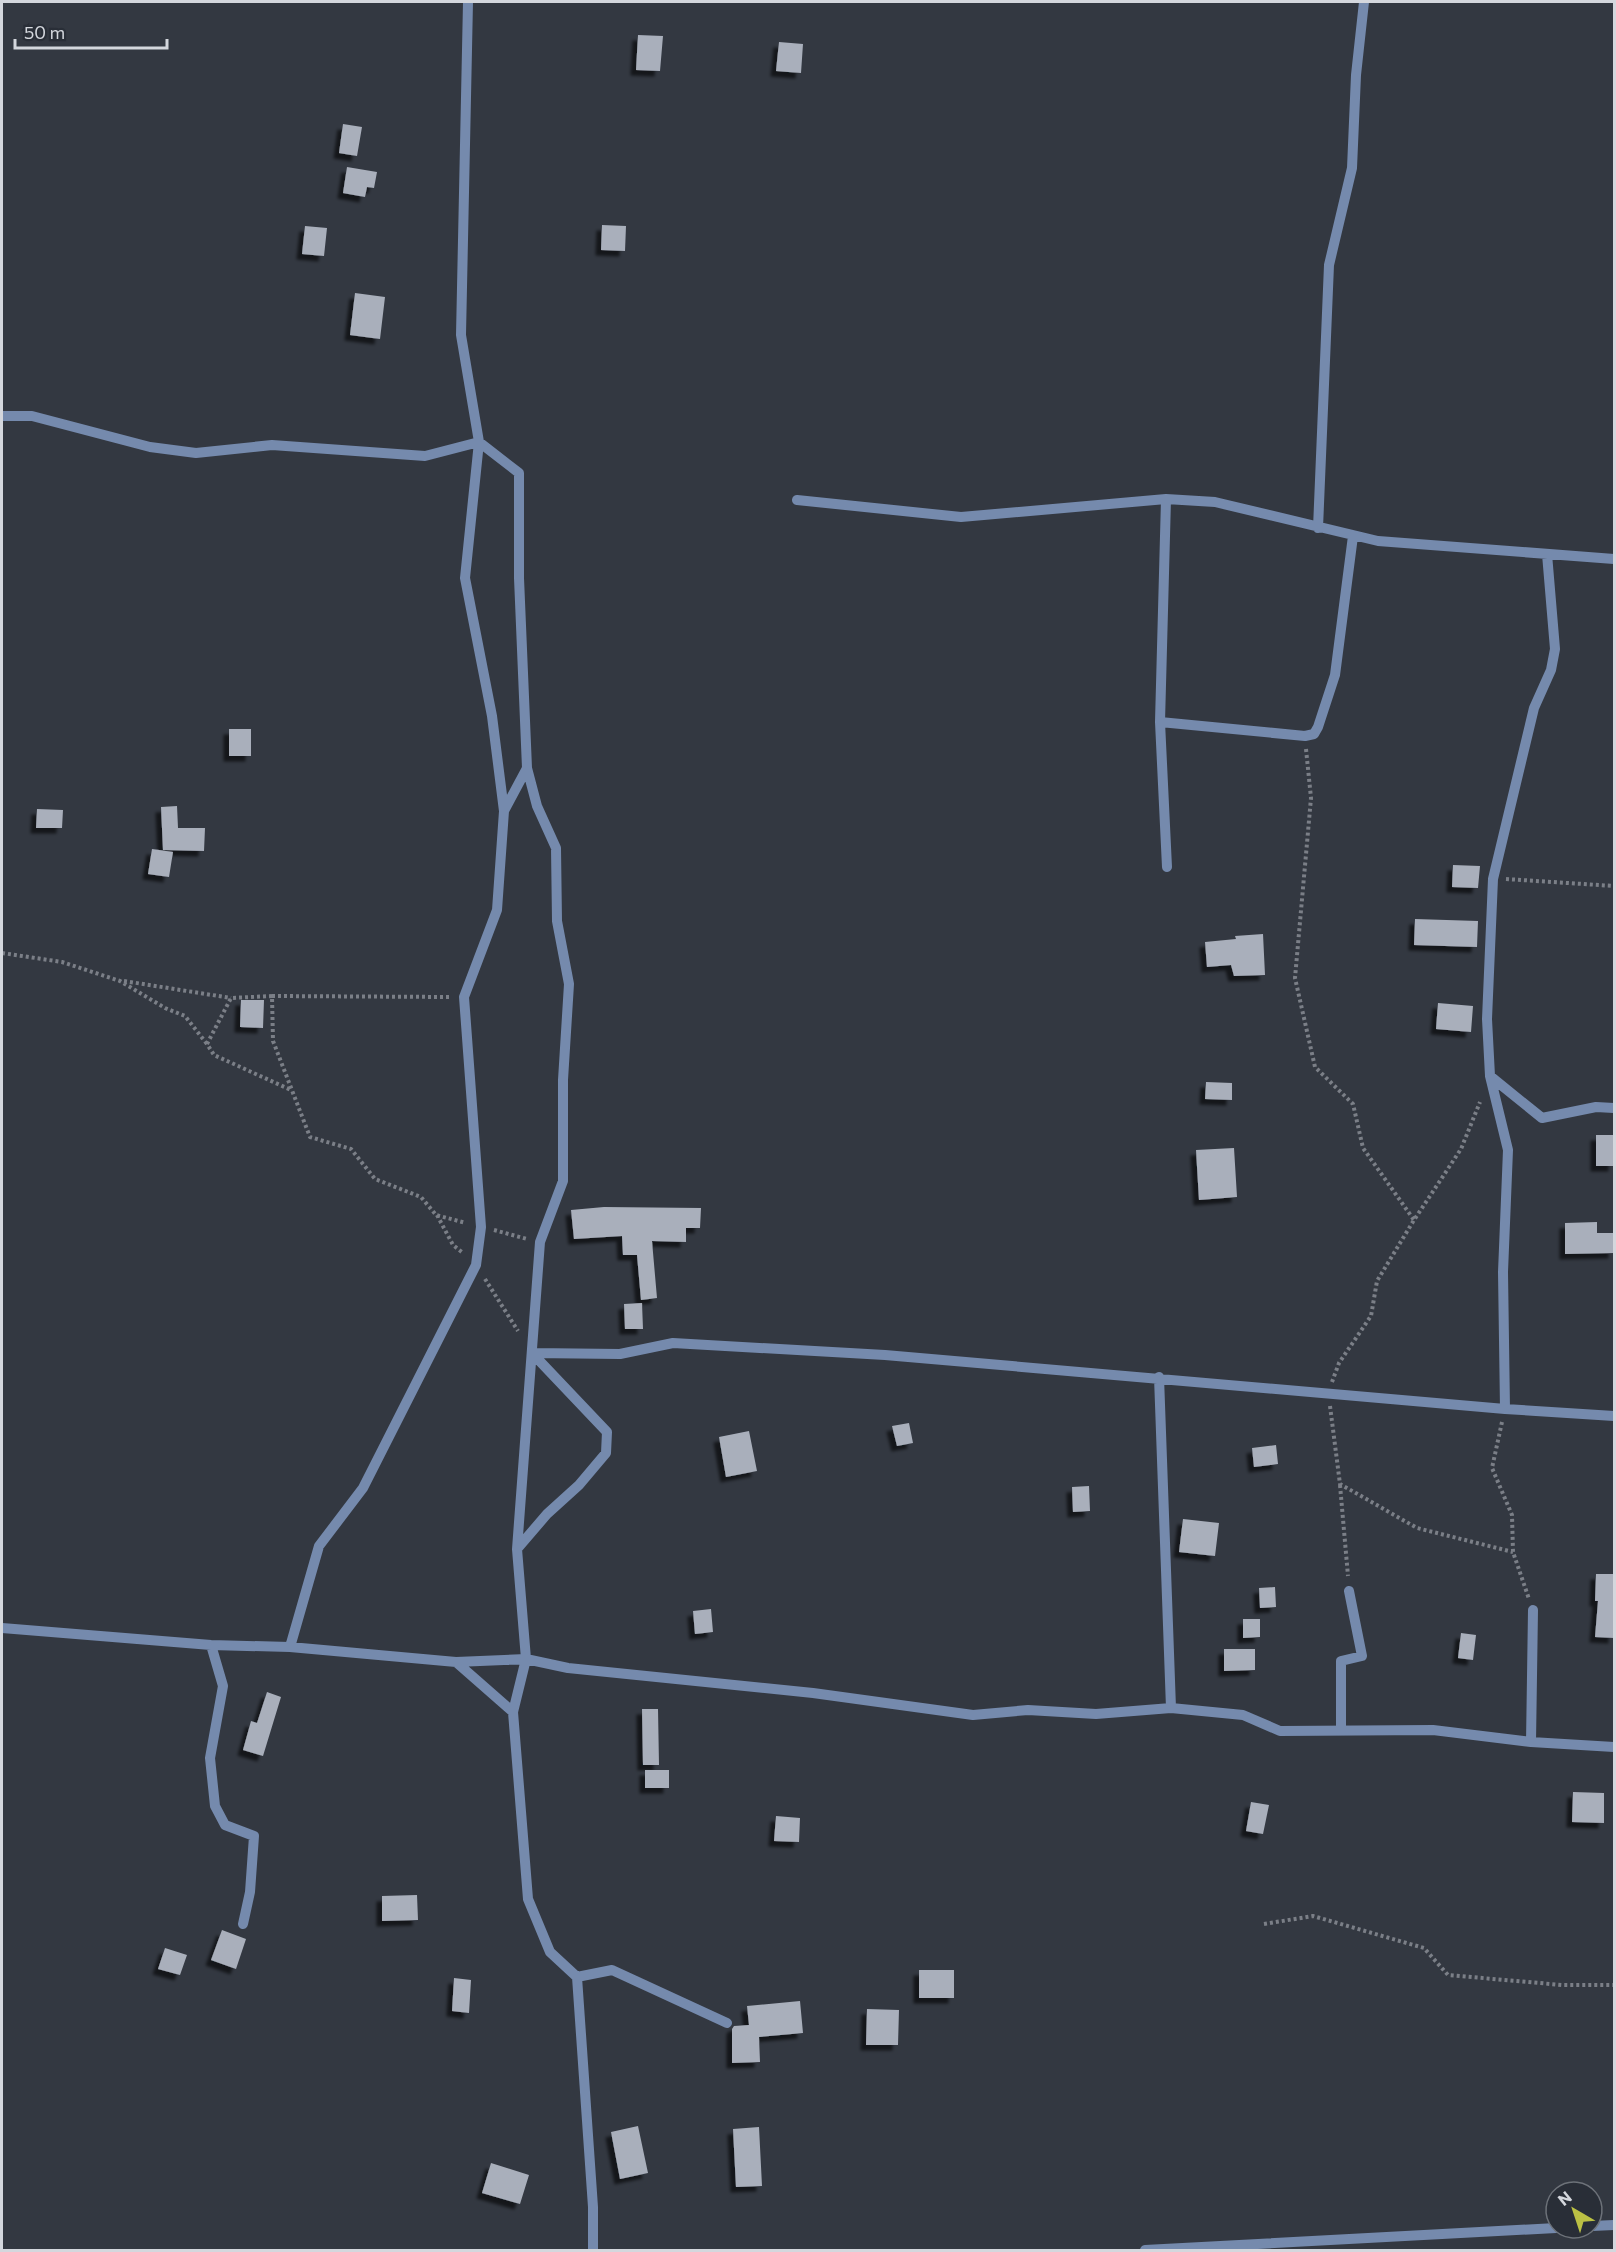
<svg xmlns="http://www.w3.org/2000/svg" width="1616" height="2252" font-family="Commissioner,sans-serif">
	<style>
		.building { fill: #a9afbb; filter: url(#shadow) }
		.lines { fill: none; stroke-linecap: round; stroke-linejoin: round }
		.path { stroke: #7b7f87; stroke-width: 4; stroke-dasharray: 3 3; stroke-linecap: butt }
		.minor { stroke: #758aad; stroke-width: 10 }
	</style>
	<defs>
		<filter id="shadow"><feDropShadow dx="-5.5" dy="5.5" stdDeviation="1.5" flood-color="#0009"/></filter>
	</defs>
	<rect width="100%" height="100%" fill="#333841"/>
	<path class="building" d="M638,35L663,36L660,71L636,70Z
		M779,42L803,44L801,73L776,71Z
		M343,124L362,127L357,156L339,153Z
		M347,167L377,172L374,188L367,187L365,197L343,193Z
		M602,225L626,226L625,251L601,250Z
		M305,226L327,228L324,256L302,254Z
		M355,293L385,297L380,339L350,335Z
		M229,729H251V756H229Z
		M177,806L178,828H205L204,851L163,850L161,807Z
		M37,809L63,810L62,828H36Z
		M152,849L173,852L169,877L148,874Z
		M1453,865L1480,866L1478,888L1452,887Z
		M1415,919L1478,921L1477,947L1414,945Z
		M1263,934L1265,975L1234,976L1231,965L1207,967L1205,942L1236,939L1235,936Z
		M241,1000H264L263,1028L240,1027Z
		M1438,1003L1473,1006L1471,1032L1436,1029Z
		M1206,1082L1232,1083V1100L1205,1099Z
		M1596,1135H1614V1166H1596Z
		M1234,1148L1237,1197L1199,1200L1196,1150Z
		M604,1207L701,1208L700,1228H686V1242L652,1241L657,1298L641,1300L637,1255H623L622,1236L574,1239L571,1210Z
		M1597,1222V1233H1614V1253L1565,1254V1223Z
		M642,1303L643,1329H625L624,1304Z
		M909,1423L913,1443L897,1446L892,1426Z
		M749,1431L757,1471L726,1477L719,1437Z
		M1276,1445L1278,1464L1254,1467L1252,1448Z
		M1089,1486L1090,1511L1073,1512L1072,1487Z
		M1183,1519L1219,1523L1215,1556L1179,1552Z
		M1596,1574H1614V1638L1595,1637L1598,1601H1595Z
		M1275,1587L1276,1607L1260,1608L1259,1588Z
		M711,1609L713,1632L695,1634L693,1611Z
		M1243,1619H1260V1637L1243,1638Z
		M1461,1633L1476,1635L1473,1660L1458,1658Z
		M1224,1649H1255V1670L1224,1671Z
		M267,1692L281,1697L263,1756L243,1750L251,1721L257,1723Z
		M642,1709H658L659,1765H643Z
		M645,1770H669V1788H645Z
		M1573,1792L1604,1793V1823L1572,1822Z
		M1251,1802L1269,1805L1263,1834L1246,1831Z
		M776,1816L800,1818L799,1842L774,1841Z
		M417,1895L418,1920L382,1921V1896Z
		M222,1930L246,1939L236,1969L211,1960Z
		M165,1948L187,1955L180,1975L158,1969Z
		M919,1970H954V1998H919Z
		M454,1978L471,1980L469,2013L452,2011Z
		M800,2001L803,2033L759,2037L760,2062L732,2063V2029L734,2026L749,2025L747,2006Z
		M867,2009L899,2010L898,2045H866Z
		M638,2126L648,2173L620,2179L611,2132Z
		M759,2127L762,2186L736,2187L733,2129Z
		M491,2163L529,2175L520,2204L482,2193Z"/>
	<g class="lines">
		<path class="path" d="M1306,749L1311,798L1295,978L1315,1067L1353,1104L1363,1148L1414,1220
			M1506,879L1614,886
			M2,953L62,962L120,981L165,1008L185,1016L207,1044
			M124,981L231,998
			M272,996L231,998L207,1044L214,1055L291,1090
			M449,997L272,996L273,1041L310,1137L351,1149L375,1179L421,1197L436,1215L466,1223
			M437,1215L453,1245L463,1253
			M494,1230L527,1239
			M485,1279L518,1331
			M1332,1382L1339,1363L1371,1316L1377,1281L1414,1220L1461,1149L1480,1102
			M1330,1406L1340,1484L1417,1528L1513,1552
			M1502,1422L1492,1468L1512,1515L1513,1552L1529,1599
			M1340,1485L1348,1576
			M1264,1924L1313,1916L1424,1948L1448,1975L1562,1985H1614"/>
		<path class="minor" d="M468,2L461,335L479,442L519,473V578L527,768L537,806L556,848L557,921L569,984L563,1080V1181L540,1242L517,1549L526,1659L513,1712L528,1899L550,1952L577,1977L593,2207V2250
			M2,416H32L150,447L196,453L272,445L425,456L479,442L465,578L492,716L504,811L497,910L464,997L481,1227L476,1265L363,1488L319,1546L290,1647
			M1166,499L1160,722L1167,867
			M797,500L961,517L1166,499L1215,502L1378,541L1614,559
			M1318,528L1329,265L1352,168L1356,75L1364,2
			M1160,722L1305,736L1314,734L1318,727L1335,675L1353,536
			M504,811L527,768
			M1490,1076L1542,1118L1596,1107L1614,1108
			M532,1353L620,1354L673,1343L885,1355L1505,1409L1614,1416
			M1159,1377L1171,1708
			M1505,1409L1503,1272L1508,1150L1490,1076L1487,1019L1493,879L1534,708L1551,670L1555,649L1547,554
			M517,1549L547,1514L579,1485L606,1453L607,1432L532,1353
			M2,1628L211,1645L290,1647L456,1662
			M211,1645L223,1686L210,1758L215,1806L225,1825L254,1836L250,1892L243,1924
			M513,1712L456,1662L526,1659L568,1668L813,1693L973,1715L1028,1710L1096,1714L1171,1708L1243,1715L1280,1731L1433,1730L1531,1742L1614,1747
			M1341,1729V1661L1362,1656L1349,1591
			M1531,1742L1533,1610
			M577,1977L612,1970L727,2023
			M1592,2226L1614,2225
			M1145,2250L1556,2228"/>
	</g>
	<rect width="1616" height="2252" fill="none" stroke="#d4d7dd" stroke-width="6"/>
	<g transform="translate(1574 2210) rotate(321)"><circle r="28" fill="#292e37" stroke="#6d7279" stroke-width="1.5"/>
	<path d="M0-4.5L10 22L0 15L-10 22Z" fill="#bbc044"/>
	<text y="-9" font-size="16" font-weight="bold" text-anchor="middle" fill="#d4d7dd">N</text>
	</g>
	<path d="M15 39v9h152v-9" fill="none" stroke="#d4d7dd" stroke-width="3"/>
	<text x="24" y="39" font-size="18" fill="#d4d7dd" stroke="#292e37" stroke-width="4.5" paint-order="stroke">50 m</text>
</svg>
